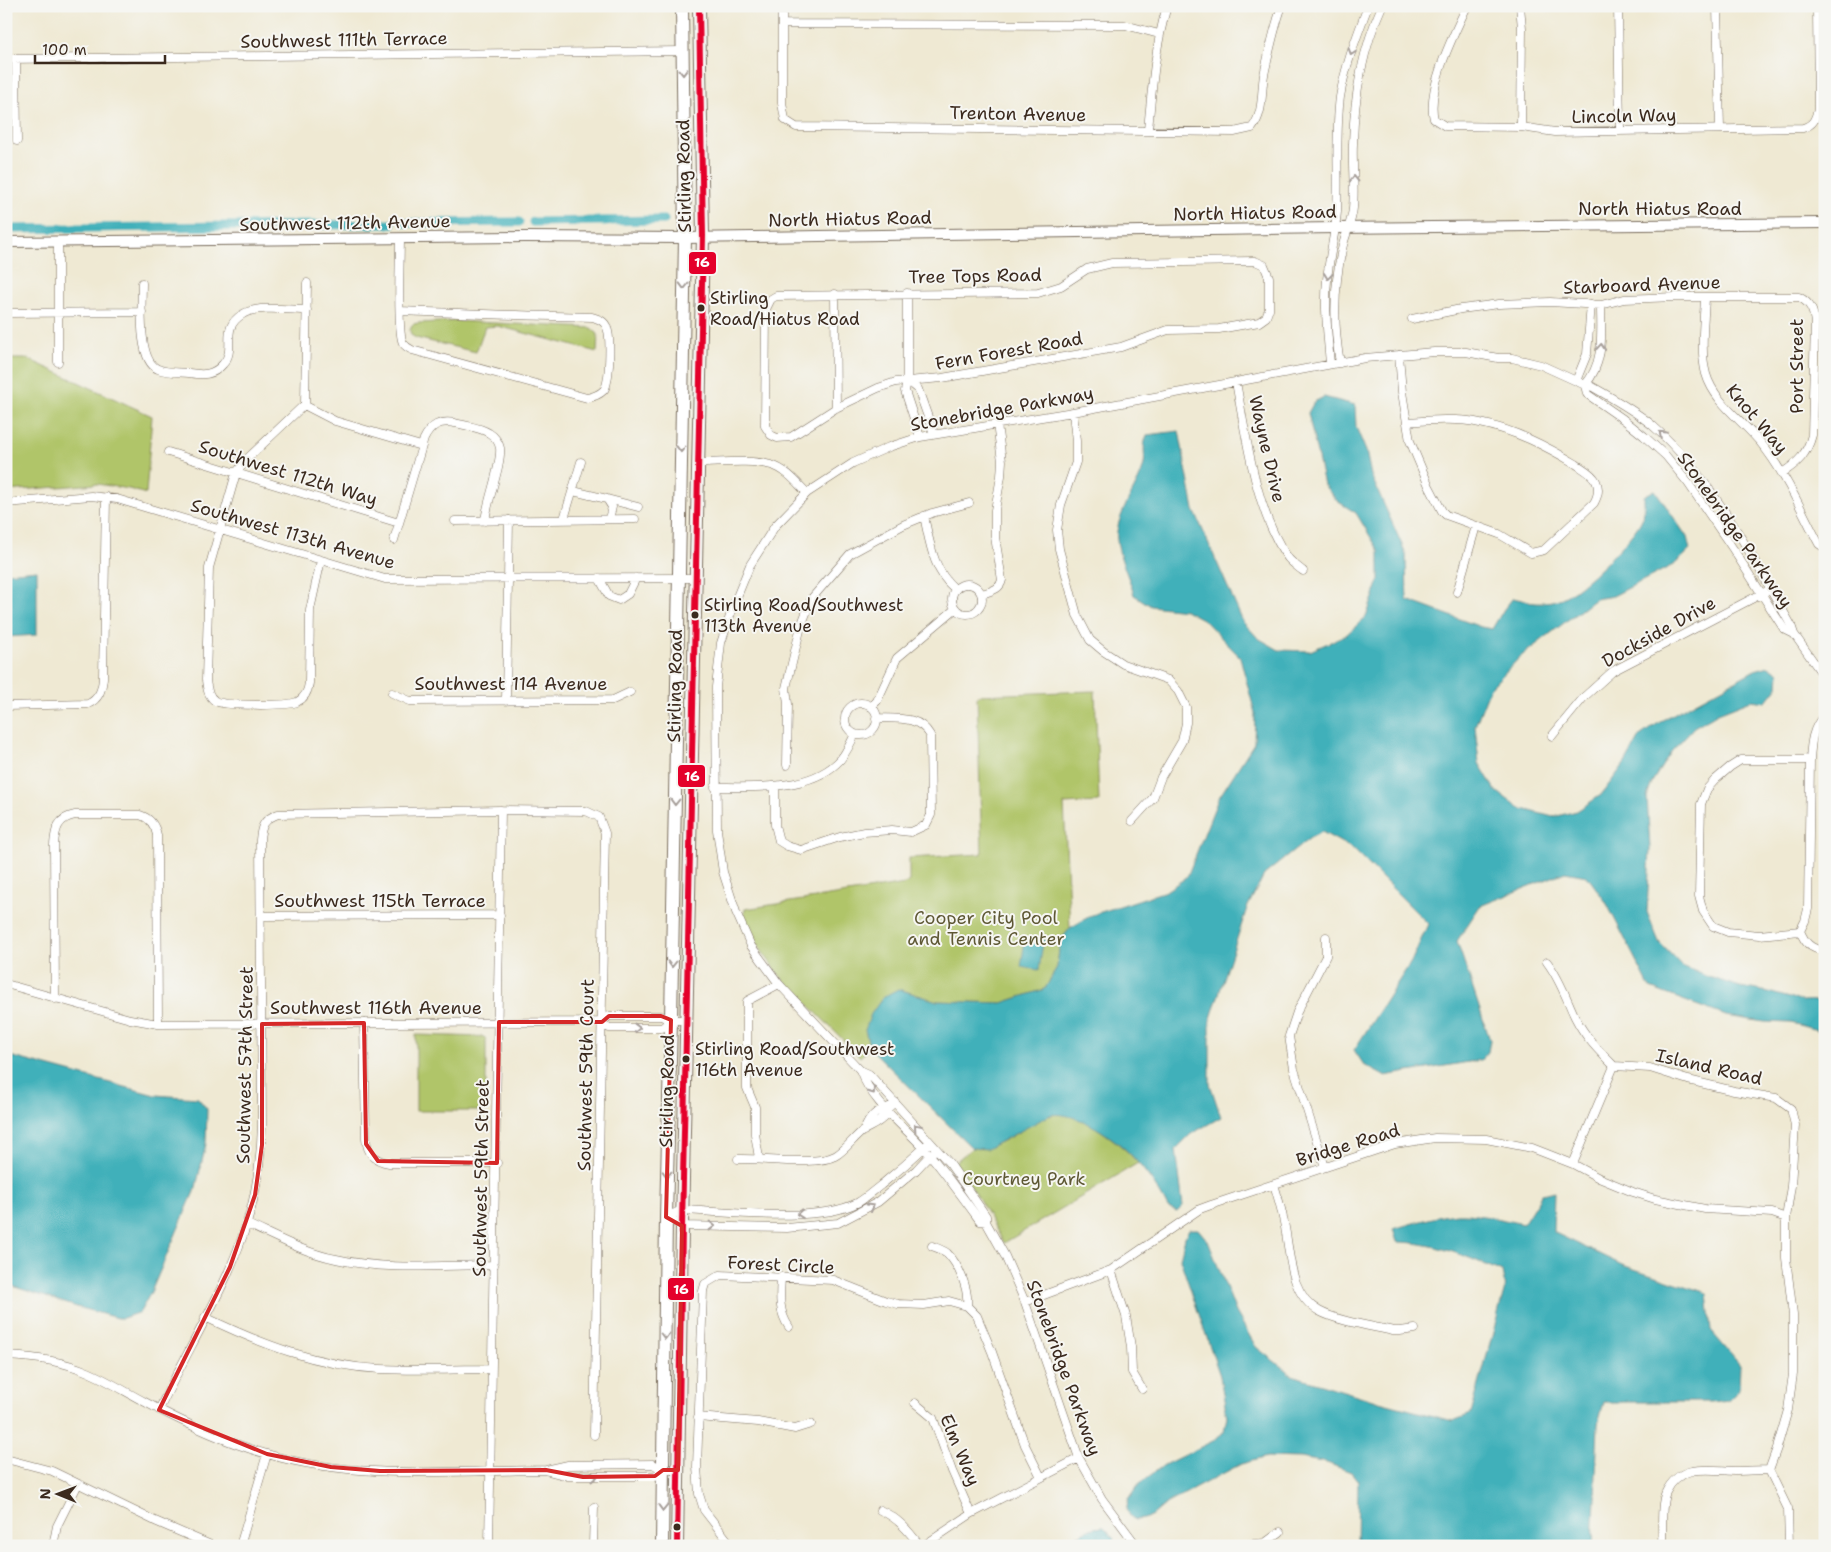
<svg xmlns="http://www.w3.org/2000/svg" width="1831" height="1552" font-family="'Shantell Sans',sans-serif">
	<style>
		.green { fill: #b0c569; stroke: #767844 }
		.water { fill: #40b0ba; stroke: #3e6d6c }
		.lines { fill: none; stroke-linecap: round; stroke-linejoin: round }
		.canal { stroke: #40b0ba; stroke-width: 9 }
		.minor-casing { stroke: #7a6d5d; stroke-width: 9 }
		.tertiary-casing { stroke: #7a6d5d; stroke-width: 12 }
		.primary-casing { stroke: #7a6d5d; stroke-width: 14 }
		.minor { stroke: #fff; stroke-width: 8 }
		.tertiary { stroke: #fff; stroke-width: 10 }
		.primary { stroke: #fff; stroke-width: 12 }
		.bus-1-casing { stroke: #f6f6f2; stroke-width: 10 }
		.bus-1 { stroke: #e4002b; stroke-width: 6 }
		.oneway { stroke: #a79f9a }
		.marked { fill: none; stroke: #d62828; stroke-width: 4; stroke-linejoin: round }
		.bus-dot { fill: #3b2a1e; stroke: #f6f6f2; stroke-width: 2 }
		.labels { text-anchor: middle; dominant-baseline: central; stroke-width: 4; stroke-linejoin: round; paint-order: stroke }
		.bus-label { font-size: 17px; fill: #3b2a1e; stroke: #f6f6f2; text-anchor: start }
		.street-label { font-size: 18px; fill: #3b2a1e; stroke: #f6f6f2 }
		.park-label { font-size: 18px; fill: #5e5834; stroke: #f6f6f2 }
		.line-badge { stroke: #f6f6f2; stroke-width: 2 }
		.badge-label { font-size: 14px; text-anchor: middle; font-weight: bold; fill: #fff }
	</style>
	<rect width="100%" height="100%" fill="#f6f6f2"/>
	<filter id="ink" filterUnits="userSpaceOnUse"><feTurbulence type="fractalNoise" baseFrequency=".02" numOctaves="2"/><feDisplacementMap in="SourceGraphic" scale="10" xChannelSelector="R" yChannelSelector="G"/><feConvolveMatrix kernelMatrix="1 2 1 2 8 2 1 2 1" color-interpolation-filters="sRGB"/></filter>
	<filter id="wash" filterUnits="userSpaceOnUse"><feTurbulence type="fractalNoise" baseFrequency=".0096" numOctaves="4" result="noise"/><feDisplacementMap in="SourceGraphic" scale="20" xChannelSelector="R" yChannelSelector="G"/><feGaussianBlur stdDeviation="1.12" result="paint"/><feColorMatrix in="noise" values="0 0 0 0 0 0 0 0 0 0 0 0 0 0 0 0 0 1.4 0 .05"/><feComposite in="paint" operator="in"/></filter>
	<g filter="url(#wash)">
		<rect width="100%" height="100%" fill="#efe9d3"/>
		<path class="green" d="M456,321L591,328L598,334L597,352L498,326L485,327L476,352L416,338L411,335L410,330L413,324L419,323Z
			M6,359H28L152,416L146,494L129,489L97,484L6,491Z
			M1095,691L1099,802L1064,804L1070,928L1060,941L1057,967L1045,989L1002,1003L937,1001L898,989L865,1030L870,1048L860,1057L780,976L758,946L743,915L745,909L905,884L909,881V858L982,854L977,695Z
			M416,1035L484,1037L486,1039V1111H416Z
			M1060,1113C1066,1115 1073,1116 1079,1118C1098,1127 1125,1147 1138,1163L1004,1243L975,1192L954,1163L972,1148C991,1153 1021,1129 1037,1121C1045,1117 1052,1115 1060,1113Z"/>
		<path class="water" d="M1324,397L1355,405L1356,427L1366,451L1371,475L1406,554L1407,600L1481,627L1492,629L1504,609L1513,598C1530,602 1544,605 1562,598C1582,589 1633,539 1642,519C1645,513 1644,504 1644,496L1655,490L1687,537L1690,550L1675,564L1613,596L1595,599L1520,657L1490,688L1475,726L1479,763L1495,790L1519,808L1553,817L1577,811L1601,795L1625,763L1641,735L1666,718L1755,670L1769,666L1779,673L1778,687L1766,702L1751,700L1718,713L1694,727L1671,752L1652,782L1647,797L1650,849L1647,912L1659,942L1682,966L1706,976L1740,987L1768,992L1801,1001L1825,1000V1032L1791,1023L1764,1022L1726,1016L1650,988L1606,902L1587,876L1565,872L1480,906L1457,941L1490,1040L1488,1052L1481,1060L1384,1076L1364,1065L1354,1050L1411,962L1428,924L1353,849L1322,832L1310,838L1264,875L1247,908L1210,1021V1084L1221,1117L1191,1134L1176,1149L1183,1206L1177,1212L1168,1208C1159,1190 1147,1173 1133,1157C1117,1139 1076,1110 1050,1115L987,1149L972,1148L870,1048L865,1030L871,1014L883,997L898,989L937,1001L1002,1003L1045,989L1057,967L1060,941L1070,928L1092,915L1166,891L1187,877L1218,799L1254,743L1255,713L1240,657L1204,620L1185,610L1151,606L1134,595C1129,576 1119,559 1117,540C1114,518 1137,489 1143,468C1147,457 1141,449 1147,435L1179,431L1194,510L1243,622L1258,638L1279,650L1310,651L1346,635L1366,617L1379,581V551L1356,513L1337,501L1324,485L1308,413L1314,402Z
			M37,570V635L6,637V573Z
			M1024,937L1046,940V943H1043L1039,970L1021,967L1025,940Z
			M6,1055L155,1095L198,1098L207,1109L206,1144L196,1187L151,1292L140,1312L123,1318H117L77,1307L6,1284Z
			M1554,1191L1553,1232L1622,1265L1707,1293L1711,1331L1740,1365L1739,1390L1729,1400L1710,1402H1604L1598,1424L1593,1546H1357L1358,1481L1351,1472L1327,1463L1301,1458L1267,1457L1241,1464L1167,1503L1154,1514L1144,1519L1135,1520L1126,1510L1129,1499L1140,1483L1164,1465L1217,1439L1224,1431L1227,1417L1220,1376L1180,1259L1185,1237L1189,1229H1198L1208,1241L1236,1312L1256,1347L1292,1375L1379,1402L1453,1421L1471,1414L1505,1288L1502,1272C1469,1257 1434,1242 1397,1242L1393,1229C1414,1223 1435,1216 1457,1214C1476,1213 1504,1220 1523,1224L1542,1194Z
			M1104,1527L1115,1539L1111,1546H1055L1093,1528Z"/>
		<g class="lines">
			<path class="canal" d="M533,222L664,220
				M405,223L519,222
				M6,229L391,224"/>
		</g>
	</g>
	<g filter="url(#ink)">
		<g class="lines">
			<g class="minor-casing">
				<path id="minor" d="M782,6V103L785,120L796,127L1234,132L1252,128C1264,113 1261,92 1264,75C1269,52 1274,28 1282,6
					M1467,6C1454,34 1426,89 1434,119L1445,126L1521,127L1555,132L1803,128C1813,125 1815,120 1818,110L1817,6
					M1520,6L1522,28L1521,127
					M1618,6L1620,130
					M1717,6L1720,129
					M782,24L1125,25L1159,34
					M6,59L682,51
					M16,59L17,141
					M1148,130C1152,88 1155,47 1167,6
					M400,238C400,255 397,333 403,343C405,346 408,348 412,350L587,398C593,397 599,395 604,390C610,382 611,337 607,328C605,321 599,319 592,317C528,316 464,313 400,311
					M1255,261L1264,265L1269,277V309L1266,317L1259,322L1219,329L1168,330L1121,347L942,378L896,382L878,388L836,408L791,437L777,438L771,435L765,426L766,309L771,299L776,296L1038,293L1061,286L1087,269L1112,263Z
					M142,283C142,303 137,361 158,369C167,373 180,372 189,373C202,375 213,376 223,364C238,348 218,329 243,314C257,305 290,310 307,310
					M307,283L305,404L248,458L236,473L209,568L206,680C207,688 208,696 215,701C223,706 288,706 297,702C305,698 308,692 309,683L310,610L321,560
					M907,293V380L905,391L920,437
					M835,294L836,408
					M1705,298C1704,321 1700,352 1706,374C1714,402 1742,420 1760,442C1785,472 1801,510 1819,544L1825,548
					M6,313L142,312
					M1412,319L1461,309L1499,304L1550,302L1601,305L1624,299L1675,297H1799C1811,303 1814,312 1815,324L1812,435C1807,454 1798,463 1782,473
					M1399,355L1402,392L1410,441L1429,486L1442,511L1446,515L1499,534L1531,553L1544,550L1594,503C1598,496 1600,489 1596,481C1592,473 1583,469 1576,464C1546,446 1515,430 1480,423C1457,418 1432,420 1407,422
					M58,362V242
					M1340,363C1333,324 1334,283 1343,245C1346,233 1352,221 1353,208C1355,187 1352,165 1353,144C1354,98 1363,48 1382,6
					M1330,364C1328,337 1324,308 1327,280C1329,257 1335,235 1337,212C1339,174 1335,136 1340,97C1345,66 1357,36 1368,6
					M907,380L918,389L934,434
					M1576,381L1587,354L1591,304
					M1236,382C1246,436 1256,514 1288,558C1292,563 1298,567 1303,571
					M1585,385L1587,394L1623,419L1644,436L1666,456L1688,483L1733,549L1784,629L1794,634
					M1585,385C1605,362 1601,333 1601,305
					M304,405L335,421L421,446
					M1073,412L1076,441V462L1061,505L1057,530L1059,549L1077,615L1090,640L1103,651L1123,664L1168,680L1178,691L1186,707V723L1182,741L1161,777L1153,798L1132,821
					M168,452L399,523
					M697,463C719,463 750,459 771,465C786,469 797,483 807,493
					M573,491L607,499L612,507L609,519
					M607,499L638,507
					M6,503L91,496L117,499L385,579L695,578
					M924,516C930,543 933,571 955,589
					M564,519L581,462
					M455,521L635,519
					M394,540L424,439C431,425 440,420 455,423C466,426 480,427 489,433C494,436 499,442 500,448C502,464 487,501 485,521
					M599,578L609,596L619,600L628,594L636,578
					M952 599a15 15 0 1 1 30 0a15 15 0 1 1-30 0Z
					M1457,592L1476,526
					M982,594C990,591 1000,590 1002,580L995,537V510L1001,476L1002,461L997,424
					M392,693L410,701L613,700L630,692
					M506,701L509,520
					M845 719a16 16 0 1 1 32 0a16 16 0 1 1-32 0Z
					M6,706L88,704C99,699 102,690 103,678L106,497
					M871,707L877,701L897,658L955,609
					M1552,736L1584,697L1613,671L1765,592
					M787,765L788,704L786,688L801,626L812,598L850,554L903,525L932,513L969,503
					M715,787C753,787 807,791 837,763C846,755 850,744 855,734
					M775,787V825L779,841L787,846L801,850L840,837L864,832L892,830L911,832L926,825L931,815L930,735C918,715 897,719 876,718
					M261,916L500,915
					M1800,931L1759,935L1728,932L1713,926L1703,911L1699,896L1701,804L1707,789L1715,780L1730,767L1741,760H1810
					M1800,931L1805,921L1808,909L1810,760C1811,744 1812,727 1825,715
					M1800,931C1805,943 1810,948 1823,951
					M1547,962C1560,979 1566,998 1575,1017C1585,1037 1599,1051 1614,1066
					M6,984L130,1019L158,1024L602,1022L609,1028H662L671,1020
					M55,999L54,845C55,829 58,818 75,815H140C150,818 155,825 157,835L158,1024
					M602,1022L609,1016H661L671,1020H686
					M364,1023L366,1138C367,1153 374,1161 389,1163H497
					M1614,1066L1650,1068L1688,1080L1734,1091L1776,1098L1791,1109L1795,1125L1791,1186L1786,1218V1258L1793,1315V1374L1788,1410L1777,1448L1769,1470
					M860,1070L869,1074L950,1164L986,1216V1222L1005,1256L1025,1302L1079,1458L1102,1499L1137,1546
					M864,1131C868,1120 874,1110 886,1110
					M759,1158L755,1134V1107L747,1088V1001L779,984
					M738,1159C762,1158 816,1166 835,1156C846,1150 854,1137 864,1130C873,1125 879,1123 886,1115V1110L895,1102
					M1573,1164L1614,1066
					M1325,1167L1294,1069L1289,1036L1297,1012L1326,956V937
					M1274,1184C1277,1195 1281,1206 1283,1218C1291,1249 1287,1293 1319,1311C1337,1321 1371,1326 1393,1331H1400L1415,1329
					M666,1217L682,1226L787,1228L838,1223L878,1202L916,1170L932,1153
					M666,1217L682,1210C728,1212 817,1223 857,1203C865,1199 873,1191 881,1185C897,1172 912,1159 927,1145
					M986,1222L980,1221C964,1199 948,1177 931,1156C907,1128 873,1105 860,1070L779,984L751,946L736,912L723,872L717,830L716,687L721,643L734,604L750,565L775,526L807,493L853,463L889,447L920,437L1073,412L1365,358L1434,352H1466L1498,358H1512L1541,365L1585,385L1591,386C1612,398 1634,410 1652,425C1714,480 1751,555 1791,625L1794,634L1825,678
					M247,1224C276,1237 305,1253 336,1259C387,1271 442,1265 494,1265
					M932,1246C937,1248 943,1250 947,1253C959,1265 969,1289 967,1306
					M1111,1270L1126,1316L1131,1347L1132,1372L1142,1389
					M781,1277C780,1295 778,1311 789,1327
					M1025,1302L1111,1270L1200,1209L1211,1205L1395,1144L1435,1138L1486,1139L1532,1148L1573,1164L1599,1178L1633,1192L1655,1199L1705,1209L1772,1213L1786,1218
					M205,1317C261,1344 318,1366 380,1369C417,1371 454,1369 491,1369
					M6,1356C33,1357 63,1361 88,1372C107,1380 126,1392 145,1402C184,1423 224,1442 267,1454C353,1480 456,1471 546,1470L568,1465L653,1464L663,1470H678
					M915,1403L933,1418L952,1471L971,1514
					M159,1410C188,1348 227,1288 247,1223C257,1191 261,1158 262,1125L260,840C261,826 264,819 278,814L501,810L586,811L599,817L605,833L594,1435
					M698,1417L758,1422L795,1429L811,1424
					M6,1459L52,1471L155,1521L213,1546
					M1769,1470L1788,1509L1789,1546
					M548,1471L567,1476H655L663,1470
					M880,1510C898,1518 908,1530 920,1546
					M53,1546L57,1526L78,1484
					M240,1546L267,1454
					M489,1546L501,810
					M593,1546L594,1507
					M732,1546L704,1510L699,1494L697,1467L703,1291L705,1284L720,1275L833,1280L886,1301L898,1304L924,1305L949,1301L967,1306L977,1316L992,1352L1025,1445L1041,1477
					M779,1546L781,1544
					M923,1546L971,1514L1079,1458
					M1234,1546L1265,1543L1280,1532
					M1662,1546C1663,1531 1660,1505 1666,1492C1680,1463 1708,1470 1734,1471C1745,1471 1757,1470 1769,1470"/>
			</g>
			<g class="tertiary-casing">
				<path id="tertiary" d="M6,242L526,237L685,238L1335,228L1825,223"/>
			</g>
			<g class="primary-casing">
				<path id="primary" d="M662,1546L666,1217L671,1020L685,238L682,6
					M677,1546L682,1226L703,236L699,6"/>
			</g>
			<use href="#minor" class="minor"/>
			<use href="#tertiary" class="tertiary"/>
			<use href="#primary" class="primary"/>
			<g class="bus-1-casing">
				<path id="bus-1" d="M677,1546L682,1226L703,236L699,6"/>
			</g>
			<use href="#bus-1" class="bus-1"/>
		</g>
		<defs><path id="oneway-chevron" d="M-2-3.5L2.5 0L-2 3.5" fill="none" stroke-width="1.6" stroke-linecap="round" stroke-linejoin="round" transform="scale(1.25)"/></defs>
		<g class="oneway">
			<use href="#oneway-chevron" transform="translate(1352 52) rotate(108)"/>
			<use href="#oneway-chevron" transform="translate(683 72) rotate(89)"/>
			<use href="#oneway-chevron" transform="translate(1354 179) rotate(-91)"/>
			<use href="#oneway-chevron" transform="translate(1328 276) rotate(97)"/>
			<use href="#oneway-chevron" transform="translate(684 286) rotate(91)"/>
			<use href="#oneway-chevron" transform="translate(1601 347) rotate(-85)"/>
			<use href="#oneway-chevron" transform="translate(1662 434) rotate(-137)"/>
			<use href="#oneway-chevron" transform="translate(681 449) rotate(91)"/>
			<use href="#oneway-chevron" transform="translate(675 802) rotate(91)"/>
			<use href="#oneway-chevron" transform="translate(672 964) rotate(91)"/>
			<use href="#oneway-chevron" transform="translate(637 1028) rotate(-1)"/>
			<use href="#oneway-chevron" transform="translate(872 1091) rotate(53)"/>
			<use href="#oneway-chevron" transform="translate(917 1127) rotate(-131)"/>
			<use href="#oneway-chevron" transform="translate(667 1174) rotate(92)"/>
			<use href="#oneway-chevron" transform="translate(871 1207) rotate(-30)"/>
			<use href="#oneway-chevron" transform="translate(800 1214) rotate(175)"/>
			<use href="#oneway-chevron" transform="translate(712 1226) rotate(1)"/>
			<use href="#oneway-chevron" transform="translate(665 1336) rotate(90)"/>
			<use href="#oneway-chevron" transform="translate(594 1477)"/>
			<use href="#oneway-chevron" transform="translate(663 1508) rotate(91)"/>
		</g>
	</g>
	<path class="marked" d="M609,1016H661L671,1020L666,1217L682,1226L678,1470H663L655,1476L583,1477L546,1470L380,1471L331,1467L267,1454L159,1410L230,1267L255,1195L262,1145V1024L364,1023L366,1144L378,1161L497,1163L499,1022H602Z"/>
	<g class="bus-dot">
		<circle cx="701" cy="308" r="4.5"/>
		<circle cx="695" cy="615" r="4.5"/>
		<circle cx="686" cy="1059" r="4.5"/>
		<circle cx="677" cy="1527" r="4.5"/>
	</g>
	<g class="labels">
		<g class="bus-label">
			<text x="710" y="298">Stirling<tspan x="710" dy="21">Road/Hiatus Road</tspan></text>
			<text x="704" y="605">Stirling Road/Southwest<tspan x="704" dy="21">113th Avenue</tspan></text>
			<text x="695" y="1049">Stirling Road/Southwest<tspan x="695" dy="21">116th Avenue</tspan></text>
		</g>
		<g class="street-label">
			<text transform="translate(344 40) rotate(-1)">Southwest 111th Terrace</text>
			<text transform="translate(1018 114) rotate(1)">Trenton Avenue</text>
			<text transform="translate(1624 116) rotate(-1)">Lincoln Way</text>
			<text transform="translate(684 176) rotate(-91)">Stirling Road</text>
			<text x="1660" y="209">North Hiatus Road</text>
			<text transform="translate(1255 213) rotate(-1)">North Hiatus Road</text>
			<text transform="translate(850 219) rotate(-1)">North Hiatus Road</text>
			<text transform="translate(345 223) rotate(-1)">Southwest 112th Avenue</text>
			<text transform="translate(975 276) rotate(-1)">Tree Tops Road</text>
			<text transform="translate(1642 285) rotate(-2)">Starboard Avenue</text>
			<text transform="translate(1009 351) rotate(-10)">Fern Forest Road</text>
			<text transform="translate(1797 366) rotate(-90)">Port Street</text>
			<text transform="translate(1002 409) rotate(-10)">Stonebridge Parkway</text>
			<text transform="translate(1757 419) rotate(50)">Knot Way</text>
			<text transform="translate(1267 449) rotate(77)">Wayne Drive</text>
			<text transform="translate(288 473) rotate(17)">Southwest 112th Way</text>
			<text transform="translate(1735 530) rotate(55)">Stonebridge Parkway</text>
			<text transform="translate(293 534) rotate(16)">Southwest 113th Avenue</text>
			<text transform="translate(1659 632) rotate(-29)">Dockside Drive</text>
			<text x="511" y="684">Southwest 114 Avenue</text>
			<text transform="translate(675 686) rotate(-89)">Stirling Road</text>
			<text x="380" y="901">Southwest 115th Terrace</text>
			<text x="376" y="1008">Southwest 116th Avenue</text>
			<text transform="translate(245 1065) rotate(-89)">Southwest 57th Street</text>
			<text transform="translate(1709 1067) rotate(13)">Island Road</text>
			<text transform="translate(586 1075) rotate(-89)">Southwest 59th Court</text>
			<text transform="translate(667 1091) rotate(-89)">Stirling Road</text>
			<text transform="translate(1348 1145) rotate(-17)">Bridge Road</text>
			<text transform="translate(481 1178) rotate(-89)">Southwest 59th Street</text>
			<text transform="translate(781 1265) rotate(3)">Forest Circle</text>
			<text transform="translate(1064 1368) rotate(70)">Stonebridge Parkway</text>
			<text transform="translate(960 1450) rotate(67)">Elm Way</text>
		</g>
		<g class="park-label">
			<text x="986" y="918">Cooper City Pool<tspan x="986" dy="21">and Tennis Center</tspan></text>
			<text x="1024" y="1179">Courtney Park</text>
		</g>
	</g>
	<g class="line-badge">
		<rect x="688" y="251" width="29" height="24" rx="5" fill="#e4002b"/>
		<rect x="677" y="764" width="29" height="24" rx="5" fill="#e4002b"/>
		<rect x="667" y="1277" width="28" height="24" rx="5" fill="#e4002b"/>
	</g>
	<g class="badge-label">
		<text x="702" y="267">16</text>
		<text x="692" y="781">16</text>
		<text x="681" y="1294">16</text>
	</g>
	<rect width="1831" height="1552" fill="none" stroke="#f6f6f2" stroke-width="25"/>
	<g transform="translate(58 1494) rotate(271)" stroke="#f6f6f2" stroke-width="4" paint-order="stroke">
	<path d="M0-4L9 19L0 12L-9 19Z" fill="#3b2a1e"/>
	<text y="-8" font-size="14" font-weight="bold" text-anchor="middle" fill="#3b2a1e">N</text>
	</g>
	<path d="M35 55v8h130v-8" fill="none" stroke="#3b2a1e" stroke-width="2.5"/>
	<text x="42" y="55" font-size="15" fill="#3b2a1e" stroke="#f6f6f2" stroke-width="4" paint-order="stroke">100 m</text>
</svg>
